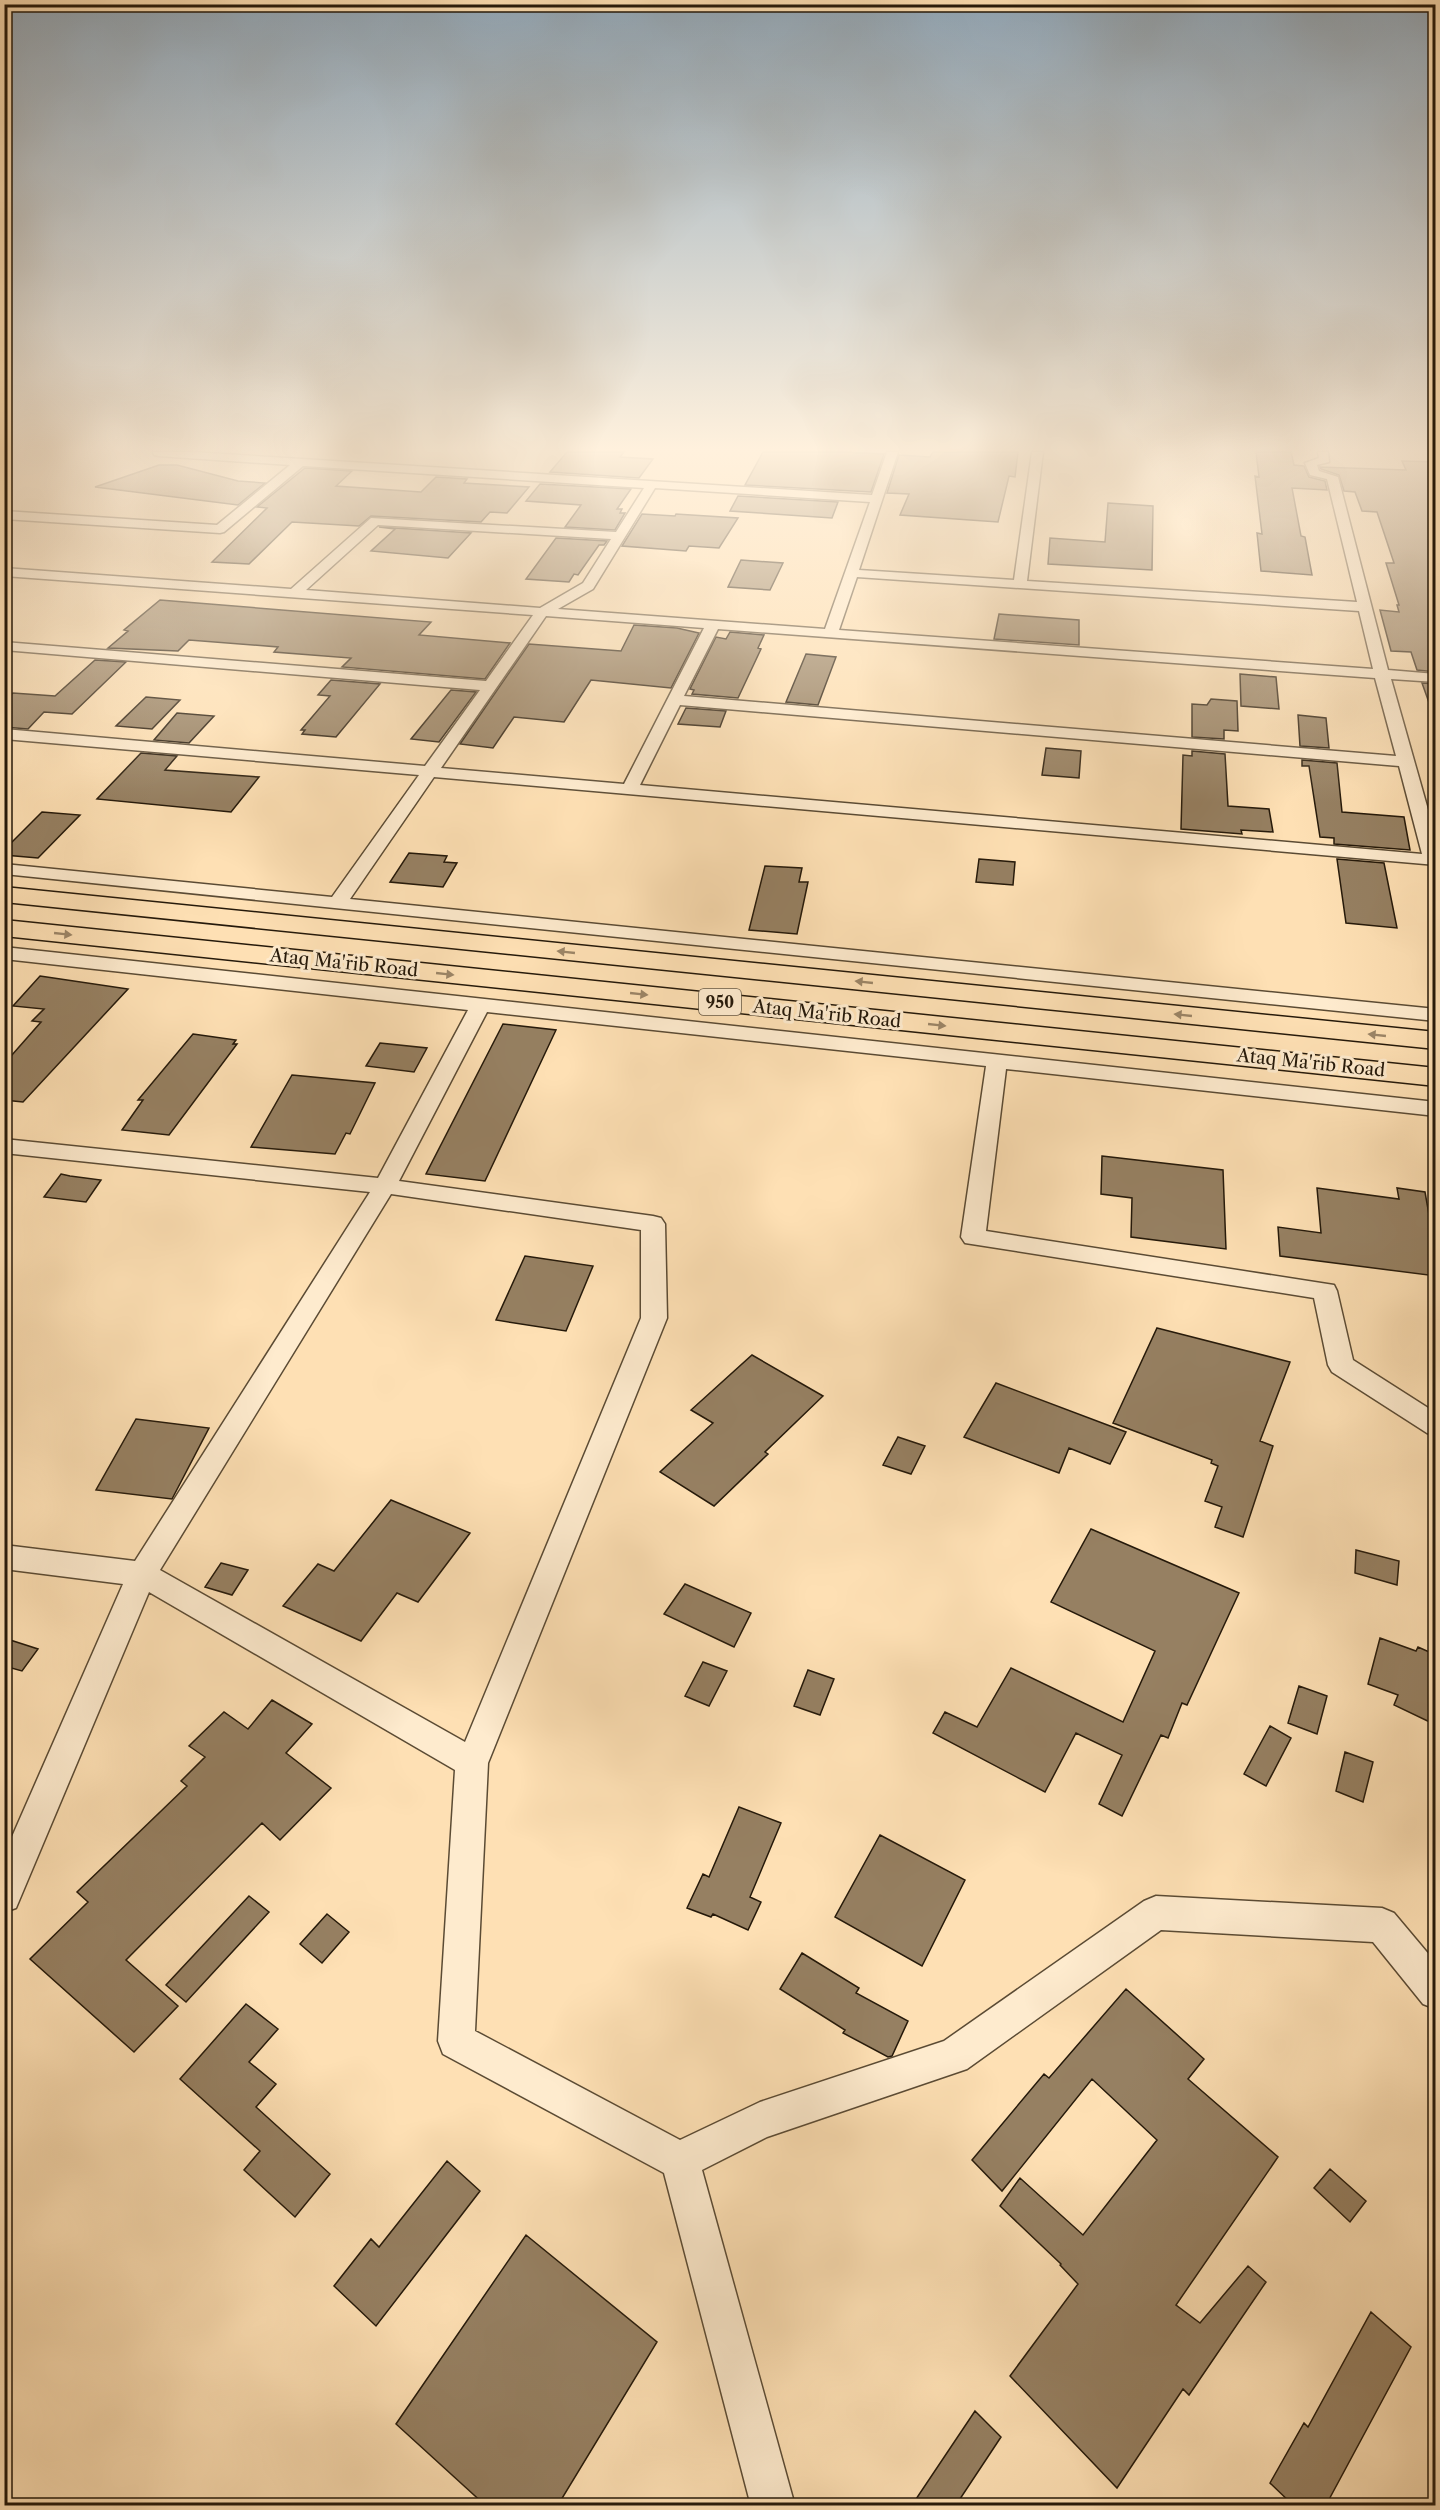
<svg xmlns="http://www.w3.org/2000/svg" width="1440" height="2510" font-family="'Libre Caslon Text',serif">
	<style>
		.building { fill: #968062; stroke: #25190a; stroke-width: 1.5 }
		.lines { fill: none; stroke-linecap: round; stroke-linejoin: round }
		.minor-casing { stroke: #5b4b34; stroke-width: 3 }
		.primary-casing { stroke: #25190a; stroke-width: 3 }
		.minor { fill: #feebce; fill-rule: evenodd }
		.primary { fill: #fee0b4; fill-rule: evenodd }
		.oneway { fill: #9c8668 }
		.labels { text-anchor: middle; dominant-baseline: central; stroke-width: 6; stroke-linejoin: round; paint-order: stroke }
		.shield { fill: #feebce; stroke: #665845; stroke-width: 1.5 }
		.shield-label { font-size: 16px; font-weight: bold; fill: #25190a }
		.street-label { font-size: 18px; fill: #25190a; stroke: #feebce }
	</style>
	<rect width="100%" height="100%" fill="#fee0b4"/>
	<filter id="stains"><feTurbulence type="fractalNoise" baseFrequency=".00333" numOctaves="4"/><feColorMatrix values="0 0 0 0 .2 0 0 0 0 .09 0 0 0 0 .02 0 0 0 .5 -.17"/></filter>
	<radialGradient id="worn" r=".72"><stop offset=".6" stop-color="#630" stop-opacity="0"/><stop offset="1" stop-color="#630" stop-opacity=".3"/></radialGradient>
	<path class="building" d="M567,452H624L620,457L653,459L639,478L550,472Z
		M763,452H845L884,454L871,492L745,485Z
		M933,452H1018L1015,477L1009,476L998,522L900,515L909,494L887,493L899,455L930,457Z
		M1256,452H1291L1294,465L1304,466L1309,477L1325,481L1327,490L1292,488L1301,536L1305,537L1312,575L1261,571L1257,533L1262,534L1255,476L1259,477Z
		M1402,461L1436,462V552H1431L1436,566V672L1417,670L1411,652L1391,651L1380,610L1399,612L1397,605H1399L1386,563H1394L1377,512L1362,511L1355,492L1344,491L1339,475L1321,469L1320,467L1406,470Z
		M159,465H177L238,481L265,483L238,505L95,487Z
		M305,468L352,471L336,486L421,492L436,477L467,479L464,483L529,487L507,513L490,512L481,522L371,516L359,526L292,522L249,564L212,562L267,508L257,507Z
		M540,484L631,489L617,509H622L620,513H625L615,530L565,527L581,505L526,501Z
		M738,496L838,502L832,518L730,511Z
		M1108,503L1153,506L1152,570L1048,564L1050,538L1105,542Z
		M642,514L675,516L676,514L738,518L719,548L689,546L686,551L622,546Z
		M379,527L471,533L448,558L371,551L395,529Z
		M556,538L607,541L604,545H599L578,575L574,574L569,582L526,579Z
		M741,560L783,563L770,590L728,587Z
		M160,600L431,622L419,635L510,643L485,679L342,667L351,658L274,652L278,647L189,640L178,651L108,648L128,631L124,630Z
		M999,614L1079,620V645L994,639Z
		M634,625L677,628L699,633L671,688L591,680L564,722L514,717L493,748L460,744L529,644L621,651Z
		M730,632L764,635L758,648L761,649L738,698L692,694L694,690L690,689L716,637L726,639Z
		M806,654L836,657L818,705L786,702Z
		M95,660L126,662L72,714L44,712L28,729L4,727V701L13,693L55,696Z
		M1240,674L1276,677L1279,709L1241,706Z
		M331,680L380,684L336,737L302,734L305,730H301L330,696L318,695Z
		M1422,683L1436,684V711H1432Z
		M451,690L476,692L439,742L411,739Z
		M146,697L180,700L152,729L116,726Z
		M1211,699L1237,701L1238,731L1224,730V739L1192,737V704L1207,705Z
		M686,708L726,711L720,727L678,724Z
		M177,713L214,716L189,743L154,740Z
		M1298,715L1326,718L1329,748L1300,746Z
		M1046,748L1081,751L1079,778L1042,775Z
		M1192,751L1225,754L1228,806L1269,809L1273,832L1241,830L1242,834L1181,829L1183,755L1192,756Z
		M141,753L177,756L165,770L259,777L231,812L97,799Z
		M1302,760L1337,763L1342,812L1404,817L1410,850L1334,844V838L1320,837L1309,766H1302Z
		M42,812L80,815L38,858L4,855V850Z
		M409,853L447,856L444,862L457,863L443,887L390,882Z
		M979,859L1015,862L1013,885L976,882Z
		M1337,859L1384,863L1397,928L1346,923Z
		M765,866L802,868L799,882H808L797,934L749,930Z
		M40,976L128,989L23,1102L4,1100V1064L41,1022L32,1021L44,1009L13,1006Z
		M503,1024L556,1030L485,1181L426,1174Z
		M193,1034L236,1040L233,1044H237L169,1135L122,1130L143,1100H138Z
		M380,1043L427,1048L414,1072L366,1066Z
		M292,1075L375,1083L350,1134L346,1133L335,1154L251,1147Z
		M1102,1156L1223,1170L1226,1249L1131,1237L1132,1198L1101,1194Z
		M61,1174L70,1176L101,1180L86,1202L44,1197Z
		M1317,1188L1399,1199L1397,1188L1425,1192L1431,1226L1436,1227V1276L1280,1256L1278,1227L1321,1233Z
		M525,1256L593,1266L566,1331L496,1320Z
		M1157,1328L1290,1362L1260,1441L1273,1446L1243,1537L1215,1527L1222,1507L1205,1501L1218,1466L1211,1463L1212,1460L1113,1423Z
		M752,1355L823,1396L765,1452L768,1454L714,1506L660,1472L713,1423L691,1410Z
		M996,1383L1126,1432L1110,1464L1069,1448L1059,1473L964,1437Z
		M136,1419L209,1428L172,1499L96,1490Z
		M898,1437L925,1446L911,1474L883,1465Z
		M391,1500L470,1533L418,1602L397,1593L361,1641L283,1606L318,1564L334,1571Z
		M1091,1529L1239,1593L1187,1705L1182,1703L1168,1738L1161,1735L1122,1816L1099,1804L1122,1755L1076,1733L1045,1792L933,1733L945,1712L977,1727L1011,1668L1123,1722L1155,1651L1051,1602Z
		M1356,1550L1399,1561L1397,1585L1355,1573Z
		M221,1563L248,1570L232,1595L205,1587Z
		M685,1584L751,1613L734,1647L664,1614Z
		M4,1638L38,1649L22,1671L4,1666Z
		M1380,1638L1416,1651L1418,1647L1436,1655V1725L1394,1705L1398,1695L1368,1684Z
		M703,1662L727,1671L709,1706L685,1696Z
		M808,1670L834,1679L820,1715L794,1706Z
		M1299,1686L1327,1696L1317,1734L1288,1723Z
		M272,1700L312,1724L286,1753L331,1788L280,1840L262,1823L126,1960L178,2006L134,2052L30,1959L88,1902L77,1892L187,1786L181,1781L205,1757L189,1746L224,1712L248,1729Z
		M1270,1726L1291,1738L1266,1786L1244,1774Z
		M1345,1752L1373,1762L1363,1802L1336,1791Z
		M739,1807L781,1823L750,1897L761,1902L748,1930L713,1914L711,1917L687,1908L703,1874L709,1877Z
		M880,1835L965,1880L922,1966L835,1917Z
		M249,1896L269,1912L186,2002L166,1985Z
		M327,1914L349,1932L322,1963L300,1944Z
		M802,1953L859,1988L856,1993L908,2021L892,2056L888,2057L843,2033L845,2030L780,1989Z
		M1126,1989L1204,2059L1188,2079L1278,2157L1176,2305L1200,2323L1248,2266L1266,2282L1189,2395L1183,2389L1117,2488L1010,2376L1078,2284L1060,2265L1061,2264L1000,2206L1020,2178L1083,2235L1157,2140L1092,2079L1002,2191L972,2160L1044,2074L1049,2078Z
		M246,2004L278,2029L249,2062L276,2084L256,2107L330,2174L295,2217L244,2170L260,2151L180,2079Z
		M447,2161L480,2191L376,2326L334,2286L371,2239L379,2247Z
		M1330,2169L1366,2201L1350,2222L1314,2188Z
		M526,2235L657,2342L558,2505H485L396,2424Z
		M1371,2312L1411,2347L1326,2505H1293L1270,2483L1304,2423L1308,2427Z
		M975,2411L1001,2437L956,2505H912Z"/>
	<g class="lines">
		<g class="minor-casing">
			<path id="minor" d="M153,452H192L872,495L887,452H898L859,570L1014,580L1032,452H1043L1027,581L1357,602L1327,479L1310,475L1305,463L1319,458L1318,452H1328L1329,462L1317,465L1319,471L1338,477L1388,670L1436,674V682L1391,679L1436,838V865L434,777L350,899L1436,1009V1021L4,874V864L332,897L419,775L4,739V729L425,766L480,690L4,650V642L486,681L533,615L4,576V568L291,589L371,518L616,532L644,488L303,466L224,532L220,533L4,519V511L217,525L290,465L158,456L154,455ZM655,488L870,502L825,629L558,609L593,589ZM378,525L611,539L583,583L540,608L306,590ZM857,577L1359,611L1373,669L839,630ZM546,616L704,628L624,784L441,768ZM718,629L1375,678L1396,756L684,696ZM680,705L1399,766L1422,854L640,785Z
				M4,947L1436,1102V1116L1006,1069L986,1231L1334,1285L1337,1291L1353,1360L1436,1413V1436L1427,1433L1332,1372L1328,1365L1314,1298L965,1243L961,1237L986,1066L487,1012L399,1181L653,1216L661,1218L665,1224L667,1318L488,1763L475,2031L680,2140L760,2102L944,2041L1144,1901L1156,1896L1382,1908L1394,1913L1436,1963V2009L1423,2004L1373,1942L1161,1930L967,2069L767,2137L702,2170L795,2506H751L664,2173L443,2054L438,2041L455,1770L149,1592L16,1908L4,1912V1855L123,1584L4,1569V1545L135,1561L370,1192L4,1153V1139L378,1178L468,1010L4,959ZM391,1194L641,1230V1318L465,1742L160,1570Z"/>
		</g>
		<g class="primary-casing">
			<path id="primary" d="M4,887L1436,1032V1049L4,902Z
				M4,920L1436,1068V1086L4,936Z"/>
		</g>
		<use href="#minor" class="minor"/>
		<use href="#primary" class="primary"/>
	</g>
	<defs><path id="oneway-solid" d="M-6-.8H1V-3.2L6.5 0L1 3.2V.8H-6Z" transform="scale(1.5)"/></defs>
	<g class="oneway">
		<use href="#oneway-solid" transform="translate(63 934) rotate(6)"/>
		<use href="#oneway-solid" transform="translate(566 952) rotate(-174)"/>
		<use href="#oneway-solid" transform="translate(445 974) rotate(6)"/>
		<use href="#oneway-solid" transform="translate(864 982) rotate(-174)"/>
		<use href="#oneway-solid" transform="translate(639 994) rotate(6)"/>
		<use href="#oneway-solid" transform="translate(1183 1015) rotate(-174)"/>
		<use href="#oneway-solid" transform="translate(937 1025) rotate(6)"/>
		<use href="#oneway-solid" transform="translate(1377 1035) rotate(-174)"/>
	</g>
	<linearGradient id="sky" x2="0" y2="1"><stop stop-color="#93aabc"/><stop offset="0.56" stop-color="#fff1dd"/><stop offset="1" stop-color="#fff1dd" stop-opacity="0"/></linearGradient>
	<rect width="1440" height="803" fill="url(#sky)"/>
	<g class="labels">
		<rect class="shield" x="699" y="989" width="42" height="26" rx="4.5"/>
		<g class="shield-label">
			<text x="720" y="1002">950</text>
		</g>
		<g class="street-label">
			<text transform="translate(344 963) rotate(6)">Ataq Ma'rib Road</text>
			<text transform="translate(827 1014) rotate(6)">Ataq Ma'rib Road</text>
			<text transform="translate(1311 1063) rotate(6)">Ataq Ma'rib Road</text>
		</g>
	</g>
	<rect width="1440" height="2510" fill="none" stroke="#fee0b4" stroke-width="24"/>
	<rect x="6" y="6" width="1428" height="2498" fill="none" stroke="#25190a" stroke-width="3"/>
	<rect x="12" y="12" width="1416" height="2486" fill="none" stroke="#25190a" stroke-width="1.5"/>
	<rect width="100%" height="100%" filter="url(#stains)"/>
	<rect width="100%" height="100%" fill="url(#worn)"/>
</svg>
